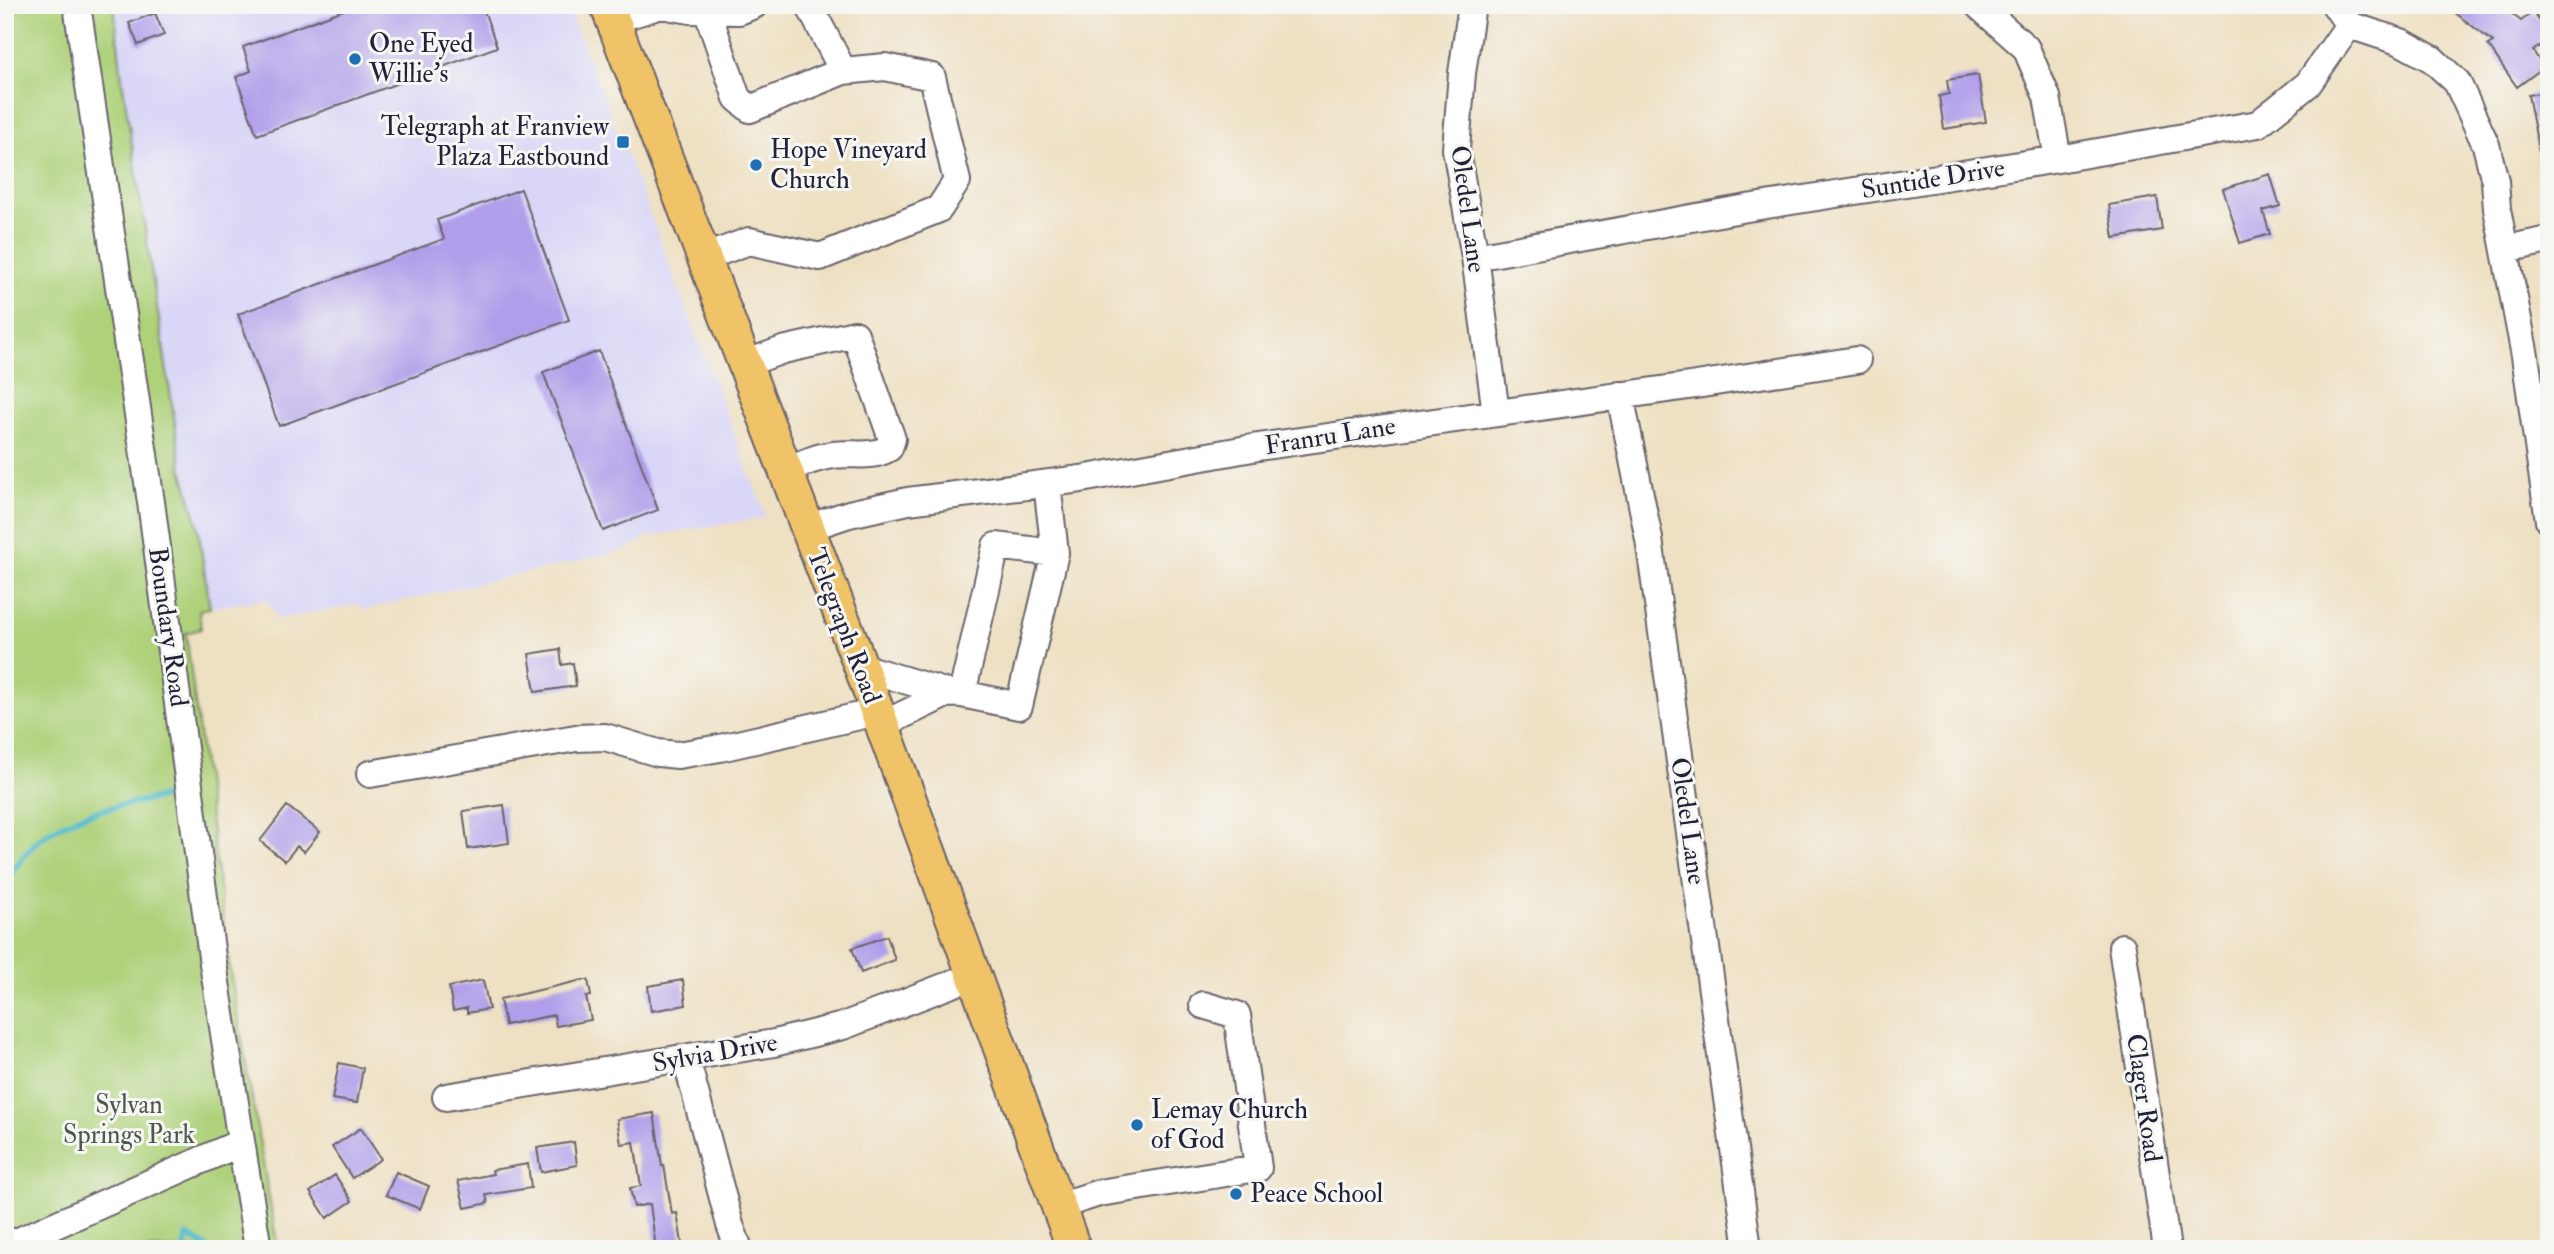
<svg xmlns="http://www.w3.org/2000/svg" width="2554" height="1254" font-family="'IM FELL Double Pica',serif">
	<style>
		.built { fill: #d9d6f7 }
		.green { fill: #aed179; stroke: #687a5a; stroke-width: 2 }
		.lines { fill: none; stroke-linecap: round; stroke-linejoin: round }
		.stream { stroke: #4ebaca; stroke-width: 6 }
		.building { fill: #b09eea }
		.minor-casing { stroke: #69646a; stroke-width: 30 }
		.major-casing { stroke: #69646a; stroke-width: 37 }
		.minor { stroke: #fff; stroke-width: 26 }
		.major { stroke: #f1c369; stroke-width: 33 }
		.poi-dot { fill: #1f6fb2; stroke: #f6f6f2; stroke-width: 2.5 }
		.labels { text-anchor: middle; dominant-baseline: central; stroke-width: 6; stroke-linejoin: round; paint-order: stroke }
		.poi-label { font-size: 26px; fill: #22223b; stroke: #f6f6f2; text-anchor: start }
		.street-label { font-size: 26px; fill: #22223b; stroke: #f6f6f2 }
		.park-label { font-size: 26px; fill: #4c574e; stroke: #f6f6f2 }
	</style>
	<rect width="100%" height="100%" fill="#f6f6f2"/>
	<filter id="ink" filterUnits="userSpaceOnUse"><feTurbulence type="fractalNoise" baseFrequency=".0143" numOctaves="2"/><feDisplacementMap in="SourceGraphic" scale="14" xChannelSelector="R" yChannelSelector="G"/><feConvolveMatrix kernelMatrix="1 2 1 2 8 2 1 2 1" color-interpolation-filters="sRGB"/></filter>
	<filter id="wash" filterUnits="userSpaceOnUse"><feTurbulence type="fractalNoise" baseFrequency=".00686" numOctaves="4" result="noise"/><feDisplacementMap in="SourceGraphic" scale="28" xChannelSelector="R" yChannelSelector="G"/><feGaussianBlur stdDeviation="1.57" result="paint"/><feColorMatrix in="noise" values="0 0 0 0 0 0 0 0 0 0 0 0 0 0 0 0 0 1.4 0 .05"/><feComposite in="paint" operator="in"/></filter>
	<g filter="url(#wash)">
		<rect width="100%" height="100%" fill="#eee0c2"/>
		<path class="built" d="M114,5H567L632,167L766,517L647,537L626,550L362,610L361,604L278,619L266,599L210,608L197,522L182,469L122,80Z"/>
		<path class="green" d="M5,5H114L122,80L182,469L197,522L210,608L199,610L201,629L186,633L230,971L278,1249H5Z"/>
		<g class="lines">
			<path class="stream" d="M5,882C15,868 26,850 40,839C78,808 133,804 180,794
				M184,1249L187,1235L210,1249"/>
		</g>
		<g id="blocks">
			<path class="building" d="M357,5H482L497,47L257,135L236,77L251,71L243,47Z
				M2445,5H2500L2521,21L2533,12L2549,34V39L2533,51L2544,67L2517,87L2488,45L2493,42Z
				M155,13L164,35L138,45L129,23Z
				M1978,75L1986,122L1944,129L1939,96L1949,94L1947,80Z
				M2549,91V151L2539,152L2528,95Z
				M2270,174L2280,206L2263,211L2270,234L2240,243L2223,189Z
				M521,189L569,320L279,426L238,314L444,239L437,220Z
				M2157,197L2162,230L2114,238L2109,205Z
				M599,351L658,510L603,531L543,372Z
				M560,649L562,665L573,663L576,686L535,692L529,654Z
				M504,805L509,843L468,849L463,811Z
				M287,806L320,832L304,852L297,846L285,861L260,841Z
				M887,936L895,960L861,973L852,948Z
				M483,980L489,1009L467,1013V1008L453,1011L449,987Z
				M583,980H588L591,996L586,997L591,1020L556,1026L554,1015L505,1025L500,999Z
				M683,980L686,1005L651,1011L648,986Z
				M339,1063L363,1068L357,1103L332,1099Z
				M654,1113L662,1166L664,1165L672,1214L677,1213L683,1249H656L650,1204L634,1207L630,1188L641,1186L634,1142L621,1144L617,1119Z
				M361,1128L381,1159L352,1178L332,1147Z
				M574,1142L577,1165L541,1172L537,1148Z
				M528,1164L531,1188L486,1195L488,1203L465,1208L458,1181L493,1174L492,1170Z
				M396,1172L429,1186L420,1209L386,1195Z
				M335,1175L352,1201L327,1218L310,1192Z"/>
		</g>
	</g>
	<g filter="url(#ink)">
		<use href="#blocks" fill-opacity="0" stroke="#69646a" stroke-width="2"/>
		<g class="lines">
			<g class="minor-casing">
				<path id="minor" d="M77,5L151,502L212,957L258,1249
					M1472,5L1462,73L1456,149L1475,257L1496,413
					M1978,5L2026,48L2047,97L2058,159
					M2335,5L2349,25L2401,42L2432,59L2457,82L2486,145L2495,181L2497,209L2525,356L2549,521
					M707,10L737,98L750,109L843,71
					M613,20L661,5L690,10L739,11L754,5
					M2506,249L2549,240
					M1475,257L1747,208L2058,159L2258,124L2308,84L2349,25
					M703,258L749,241L820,257L939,209L957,181L932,77L885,67L843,71L809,5
					M744,364L783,350L855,334L892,439L889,448C871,459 853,452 833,455C816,457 801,464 785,471
					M1620,395L1649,539L1748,1249
					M1047,484L1055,553L1019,706L962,694L996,546L1055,553
					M807,528L849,514L908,501L1081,479L1258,447L1696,385L1857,360
					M861,667L948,693L962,694
					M882,725L948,693
					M370,774L576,738L605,737L658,753L678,755L720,748L877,712
					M2122,947L2167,1249
					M686,1058L730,1225L739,1249
					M446,1097L774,1043L843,1026L975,975
					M1059,1206L1099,1193L1258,1168L1237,1015L1203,1005
					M5,1245L19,1241L240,1143"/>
			</g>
			<g class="major-casing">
				<path id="major" d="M607,5L861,667L1074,1249"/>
			</g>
			<use href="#minor" class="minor"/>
			<use href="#major" class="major"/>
		</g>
	</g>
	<g class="poi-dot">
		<circle cx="355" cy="59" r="7"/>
		<rect x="616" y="135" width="14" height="14" rx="3.5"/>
		<circle cx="756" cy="165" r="7"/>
		<circle cx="1137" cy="1125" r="7"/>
		<circle cx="1236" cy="1194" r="7"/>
	</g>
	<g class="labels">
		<g class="poi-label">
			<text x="369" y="44">One Eyed<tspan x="369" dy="30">Willie's</tspan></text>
			<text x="609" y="127" text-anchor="end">Telegraph at Franview<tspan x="609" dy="30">Plaza Eastbound</tspan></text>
			<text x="770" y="150">Hope Vineyard<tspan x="770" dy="30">Church</tspan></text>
			<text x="1151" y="1110">Lemay Church<tspan x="1151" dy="30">of God</tspan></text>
			<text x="1250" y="1194">Peace School</text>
		</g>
		<g class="street-label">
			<text transform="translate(1933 179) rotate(-9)">Suntide Drive</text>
			<text transform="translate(1468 209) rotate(82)">Oledel Lane</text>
			<text transform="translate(1330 436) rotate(-9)">Franru Lane</text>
			<text transform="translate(844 626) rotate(69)">Telegraph Road</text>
			<text transform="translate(168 627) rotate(82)">Boundary Road</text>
			<text transform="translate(1688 821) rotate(82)">Oledel Lane</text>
			<text transform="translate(715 1053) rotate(-10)">Sylvia Drive</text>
			<text transform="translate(2144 1098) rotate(82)">Clager Road</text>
		</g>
		<g class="park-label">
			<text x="129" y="1105">Sylvan<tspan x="129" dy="30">Springs Park</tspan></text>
		</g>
	</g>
	<rect width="2554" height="1254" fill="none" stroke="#f6f6f2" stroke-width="28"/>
</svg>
